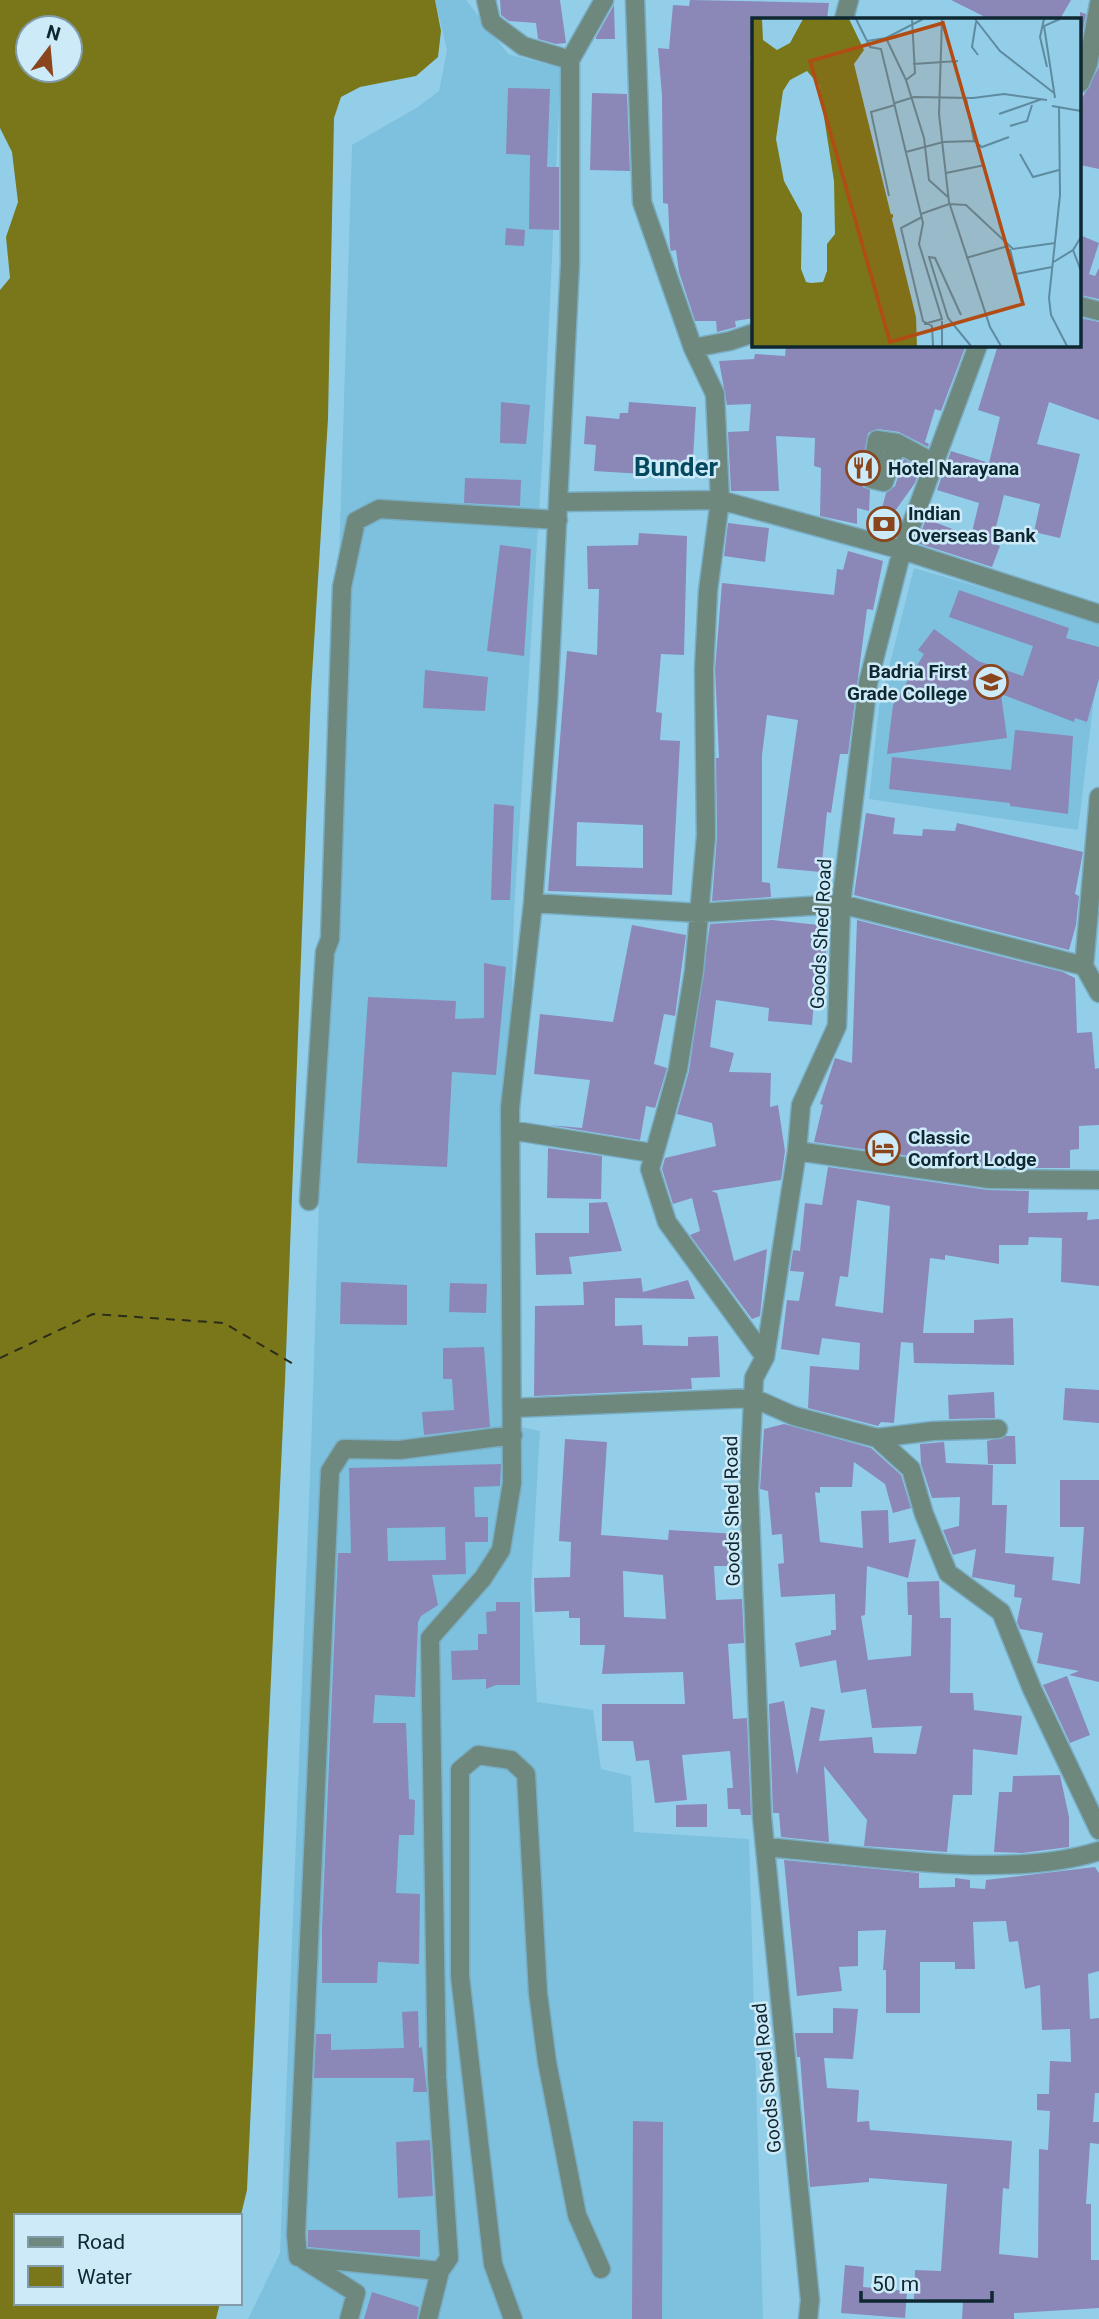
<svg xmlns="http://www.w3.org/2000/svg" width="1099" height="2319" font-family="Roboto,sans-serif">
	<style>
		.built { fill: #7dc1de }
		.water { fill: #7a771b; fill-rule: evenodd }
		.lines { fill: none; stroke-linecap: round; stroke-linejoin: round }
		.ferry { stroke: #2c2c18; stroke-width: 2; stroke-dasharray: 9 7; stroke-linecap: butt }
		.building { fill: #8b88b8; fill-rule: evenodd }
		.minor-casing { stroke: #79adc4; stroke-width: 21 }
		.minor { stroke: #6f887d; stroke-width: 18 }
		.labels { text-anchor: middle; dominant-baseline: central; stroke-width: 5; stroke-linejoin: round; paint-order: stroke }
		.poi-label { font-size: 19px; font-weight: bold; fill: #0f2731; stroke: #cdeaf8; text-anchor: start }
		.street-label { font-size: 19px; fill: #0f2731; stroke: #cdeaf8 }
		.district-label { font-size: 26px; font-weight: bold; fill: #03485f; stroke: #cdeaf8 }
		.inset-river { fill: none; stroke: #7a771b; stroke-width: 3.5 }
		.inset-road { fill: none; stroke: #5e8b9f; stroke-width: 2 }
		.view { fill: #b24c15; fill-opacity: 0.15; stroke: #b24c15; stroke-width: 3.5 }
		.inset-edge { fill: none; stroke: #0f2731; stroke-width: 3.5 }
	</style>
	<rect width="100%" height="100%" fill="#93cee9"/>
	<path class="built" d="M435,0H466L508,54L561,68L543,447L514,913L501,1423L540,1431L531,1588L537,1702L593,1710L601,1769L631,1776L634,1832L749,1839L763,2319H248L280,2253L312,1424L352,145L418,107L439,91L447,50Z
		M914,568L1099,622V657L1078,830L869,799L879,707Z"/>
	<path class="water" d="M0,0H435L441,31L438,57L416,76L360,87L341,97L334,118L328,419L311,692L285,1381L247,2190L240,2219V2216H16V2303H220L216,2319H0V290L10,278L6,237L18,202L12,152L0,128ZM28,28H70V70H28Z"/>
	<g class="lines">
		<path class="ferry" d="M0,1358L93,1314L224,1323L295,1365"/>
	</g>
	<path class="building" d="M500,0H560L566,43L556,44L538,39L536,23L509,21L501,15Z
		M690,0L829,3L827,19H754L750,60L754,61V318L735,321L736,327L717,332L716,321H695L679,272L676,250L671,251L670,247L668,204L663,203L662,96L658,48L669,49L673,5L689,6Z
		M951,0H1071L1060,19H989Z
		M614,5L615,39H596V37Z
		M1080,12L1086,14L1080,46Z
		M1099,67V169L1080,165V102Z
		M508,88L550,89L547,167H559V230L529,229L530,155L506,154Z
		M592,93L627,94L630,171L590,170Z
		M506,228L525,230L524,246L505,245Z
		M1080,235L1099,243L1089,274L1095,276L1099,268V299L1080,295Z
		M1080,318L1099,322V420L1049,402L1037,444L1080,454L1060,538L1034,532L1040,504L1004,495L992,543L1000,546L992,567L917,543L926,519L971,536L979,503L937,490L951,451L989,463L1000,417L978,410L998,345H1080Z
		M786,345H966L941,411L935,409L925,442L929,444L928,447L899,432L878,429L868,433L860,478L863,487L870,490L869,511L857,508V524L820,516L821,468L814,466L815,438L776,436L779,491H731L728,432L749,431L751,404L727,405L719,361L754,359L755,354L785,356Z
		M501,402L530,405L526,444L500,443Z
		M629,402L696,407L692,477L594,471L596,445L584,444L586,416L619,419L620,413H628Z
		M904,459L920,468L915,483L880,532L876,531L886,493L895,486Z
		M465,478L521,480L520,506L464,503Z
		M728,523L769,528L765,562L724,556Z
		M639,533L687,536L684,655L661,654L656,712L662,713L660,740L680,741L672,895L548,891L567,651L597,655L599,589H588L587,546L638,545ZM577,822L643,825V868L576,866Z
		M500,545L531,549L524,656L487,651Z
		M848,551L883,561L873,610L867,609L848,754H840L831,813L827,812L821,872L777,868L798,720L767,715L762,755V882L770,883L771,897L712,901L717,836L716,758H719L715,669L722,583L834,595L837,569L843,570Z
		M959,590L1069,628L1066,638L1099,647V679L1087,722L1075,718L1074,722L1001,694L1007,738L887,754L893,705L924,654L918,650L934,629L978,661L1023,676L1033,646L949,617Z
		M425,670L488,677L485,711L423,708Z
		M1015,730L1073,736L1068,814L1010,806V803L889,789L892,757L1011,770Z
		M494,804L514,806L510,900H491Z
		M866,813L895,818L893,834L922,836L923,829L955,831L957,823L1083,852L1075,894L1079,896L1076,925L1069,950L854,895Z
		M772,920L828,926L824,976L816,975L812,1025L768,1021L769,1008L716,1000L710,1047L734,1053L729,1072L771,1073L770,1107L778,1105L785,1151L781,1180L711,1191L717,1193L734,1261L767,1249L760,1316L752,1319L690,1235L700,1231L692,1198L673,1204L662,1169L665,1158L716,1146L712,1123L677,1114L689,1071L710,924Z
		M857,920L1063,972L1075,978L1077,1033L1092,1032L1095,1069L1099,1068V1125L1079,1126V1149L1070,1150V1168H991L814,1142L823,1105L820,1104L835,1058L852,1063Z
		M632,925L686,935L675,1016L664,1014L654,1064L667,1068L655,1108L646,1106L640,1140L549,1125L582,1128L590,1080L534,1074L540,1014L613,1022Z
		M484,963L506,967L496,1075L452,1072L447,1167L357,1163L368,997L456,1001L455,1019L484,1018Z
		M548,1148L602,1156L601,1199L547,1198Z
		M828,1167L988,1190L1029,1191L1028,1213L1088,1212L1087,1220L1099,1219V1286L1061,1282L1062,1238L1029,1237L1028,1245H999V1264L945,1255V1260L930,1258L923,1333H974V1320L1013,1318L1014,1365L914,1363L913,1343L901,1342L894,1423L881,1422L878,1426L808,1408L810,1366L859,1370L860,1343L822,1338L819,1355L781,1349L787,1300L799,1301L804,1272L790,1271L793,1250L800,1251L805,1203L822,1205ZM857,1200L890,1206L883,1313L835,1306L840,1276L848,1277Z
		M607,1202L622,1251L569,1257L572,1274L536,1275L535,1233H589V1203Z
		M641,1278L643,1292L688,1280L695,1299L615,1298V1326L642,1325L643,1345L688,1346V1337L718,1336L720,1377L691,1378L692,1389L534,1396L535,1306L584,1305L583,1282Z
		M341,1282L407,1285V1325L340,1324Z
		M450,1283L487,1284L486,1313L449,1312Z
		M484,1347L490,1427L424,1435L422,1412L454,1410L452,1379H443V1348Z
		M1065,1388L1099,1390V1423L1063,1420Z
		M994,1392L995,1418L949,1419L948,1395Z
		M784,1424L871,1448L901,1475L911,1508L893,1513L885,1484L854,1462L852,1487H820V1493L815,1492L820,1542L863,1548L861,1511L888,1510L889,1543L916,1539L908,1578L867,1566L865,1615L861,1616L868,1660L911,1656L912,1615H908L907,1582L939,1581L940,1618H951L950,1693H973L974,1710L1022,1716L1017,1755L973,1749L972,1795H953L947,1852L864,1846L867,1820L824,1766L829,1842L781,1837L779,1813H773L769,1704L784,1701L797,1775L811,1707L825,1710L819,1741L872,1737L874,1753L916,1754L922,1726L872,1728L866,1689L841,1693L836,1660L800,1667L795,1643L831,1635V1630H836L835,1594L781,1597L778,1564L784,1563L782,1534L772,1535L768,1491L760,1489L764,1429Z
		M1006,1436H1015L1016,1464H988L987,1441Z
		M565,1439L607,1442L601,1535L668,1540L669,1530L738,1534L739,1566H714L716,1600L742,1599L744,1643L728,1644L733,1719L747,1718L751,1815H741L740,1809H728L727,1788H733L730,1751L682,1755L687,1800L655,1803L649,1760L636,1761L633,1741H602V1704H685L683,1672L602,1674L605,1645H580V1618H569V1611L535,1612L534,1578L570,1577L571,1542L559,1541ZM623,1571L663,1575L666,1619L624,1617Z
		M944,1442L946,1463L993,1465L992,1505H1007L1005,1553L1054,1557L1052,1580L1080,1584L1084,1527H1060V1480H1099V1682L1069,1675L1079,1671L1037,1663L1043,1633L1020,1629L1017,1622L1022,1598L1014,1597L1015,1585L972,1577L976,1549L953,1555L943,1530L959,1526L960,1497L932,1498L921,1464L920,1444Z
		M501,1464L500,1486L474,1487L475,1517H488V1542H465L466,1574L432,1575L438,1605L421,1616L418,1622L415,1697L375,1695L373,1723H406L409,1799L415,1800L414,1835H399L396,1893L420,1894L419,1964L378,1962L377,1983H322V1928L338,1553H351L349,1468ZM445,1527L446,1560L388,1561L387,1528Z
		M496,1602H520V1685H496L486,1689V1679L452,1680L451,1651L478,1650V1634H487L486,1612L496,1611Z
		M1067,1676L1090,1735L1070,1743L1043,1685Z
		M1060,1775L1069,1817V1847L1022,1853L994,1852L999,1792H1012L1013,1776Z
		M707,1804V1827H676V1805Z
		M784,1860L919,1873V1888L955,1887V1878L970,1880V1888L985,1889L986,1880L1095,1867L1099,1873V1971L1088,1974L1090,2019L1099,2018V2093H1095L1093,2122H1099V2144L1090,2143L1086,2204H1091V2260H1099V2308L1014,2313V2319H962L963,2301L914,2299L915,2270L941,2271L947,2184L869,2178V2182L810,2187L800,2057H797L795,2033H833V2008L858,2009L853,2059L824,2058L827,2088L859,2090L857,2122L869,2121L870,2130L1012,2141L1009,2189L1003,2188L999,2254L1038,2258L1039,2149L1048,2150L1050,2111L1037,2110V2094H1049L1050,2061L1071,2062L1070,2029L1042,2030L1040,1985L1025,1989L1018,1941L1009,1942L1006,1921L973,1922L975,1969H955V1962H920V2013H886V1970H883L886,1930L858,1931V1966L839,1967L842,1991L797,1996Z
		M418,2011L419,2048L422,2047L427,2092H413L414,2078H314L316,2034H331V2050L404,2048L402,2012Z
		M633,2121L663,2122L662,2319H632Z
		M430,2140L433,2196L398,2198L396,2142Z
		M308,2230H420V2257L308,2247Z
		M845,2265L864,2267L863,2287L907,2291L905,2318L841,2313Z
		M372,2292L419,2307L417,2319H364Z"/>
	<g class="lines">
		<g class="minor-casing">
			<path id="minor" d="M635,0L642,202L693,348
				M844,19L849,0
				M570,60L604,0
				M1080,83L1088,64L1099,4
				M1080,306L1099,311
				M754,333L730,341L693,348L715,394L720,500L708,591L704,669L706,836L694,971L678,1069L650,1169L667,1222L765,1357
				M897,443L884,482L871,479L877,440L897,443L934,463
				M559,502L720,500L902,550L1099,614
				M533,903L699,913L841,904L1084,966L1099,993
				M1084,966L1099,797
				M510,1130L652,1153
				M797,1151L990,1179L1099,1180
				M309,1201L325,952L330,939L342,587L356,521L379,509L558,520
				M513,1408L753,1398L794,1416L877,1438L911,1469L924,1514L948,1573L1001,1612L1032,1689L1099,1830
				M877,1438L933,1431L998,1429
				M765,1847C864,1855 1006,1881 1099,1851
				M298,2257L440,2271L449,2258L437,2078L430,1638L483,1578L501,1550L512,1483L510,1108L533,903L548,702L570,264V60L523,46L491,22L486,0
				M298,2257L296,2235L330,1471L344,1449L400,1450L513,1435
				M304,2260L356,2293L349,2319
				M428,2319L440,2271
				M513,2319L493,2264L460,1976V1770L478,1755L511,1760L526,1774L538,1993L547,2062L577,2215L601,2269
				M808,2319L810,2300L762,1817L749,1489L754,1378L765,1357L797,1151L801,1105L837,1026L841,904L868,683L902,550L978,345"/>
		</g>
		<use href="#minor" class="minor"/>
	</g>
	<defs>
		<g id="restaurant-ring" transform="scale(1.75)"><circle r="9.5" fill="#cdeaf8" stroke="#8a451d" stroke-width="1.5"/><path d="M-5-6h1v4h1v-4h1v4h1v-4h1v5L-1.5 .5V6h-2V.5L-5-1ZM5-6V6H3V1.5H1.5Q1.5-4 5-6Z" fill="#8a451d"/></g>
		<g id="bank-ring" transform="scale(1.75)"><circle r="9.5" fill="#cdeaf8" stroke="#8a451d" stroke-width="1.5"/><path d="M-6-4H6V4H-6ZM0-2.3a2.3 2.3 0 1 0 0 4.6a2.3 2.3 0 1 0 0-4.6Z" fill="#8a451d"/></g>
		<g id="university-ring" transform="scale(1.75)"><circle r="9.5" fill="#cdeaf8" stroke="#8a451d" stroke-width="1.5"/><path d="M0-5L7-2L0 1L-7-2ZM-4 1L0 2.5L4 1V4Q0 6-4 4Z" fill="#8a451d"/></g>
		<g id="hotel-ring" transform="scale(1.75)"><circle r="9.5" fill="#cdeaf8" stroke="#8a451d" stroke-width="1.5"/><path d="M-6-4.5h1.5V1H6V5H4.5V3h-9V5H-6ZM-4 0a1.8 1.8 0 1 1 3.6 0ZM.5 0V-2.5h3Q6-2.5 6 0Z" fill="#8a451d"/></g>
	</defs>
	<g fill-rule="evenodd">
		<use href="#restaurant-ring" x="863" y="468"/>
		<use href="#bank-ring" x="884" y="524"/>
		<use href="#university-ring" x="991" y="682"/>
		<use href="#hotel-ring" x="883" y="1148"/>
	</g>
	<g class="labels">
		<g class="poi-label">
			<text x="888" y="468">Hotel Narayana</text>
			<text x="908" y="513">Indian<tspan x="908" dy="22">Overseas Bank</tspan></text>
			<text x="967" y="671" text-anchor="end">Badria First<tspan x="967" dy="22">Grade College</tspan></text>
			<text x="908" y="1137">Classic<tspan x="908" dy="22">Comfort Lodge</tspan></text>
		</g>
		<g class="street-label">
			<text transform="translate(821 934) rotate(-87)">Goods Shed Road</text>
			<text transform="translate(732 1511) rotate(-91)">Goods Shed Road</text>
			<text transform="translate(767 2078) rotate(-96)">Goods Shed Road</text>
		</g>
		<g class="district-label">
			<text x="676" y="467">Bunder</text>
		</g>
	</g>
	<g transform="translate(752 18)">
		<rect width="329" height="329" fill="#93cee9"/>
		<path d="M0,1H10L11,22L25,32L38,25L51,1H97L112,32L102,46L164,299L165,328H0ZM55,53L67,67L82,163L83,216L75,226V253L71,264L59,265L54,264L49,251L50,196L32,163L24,121L31,73L38,62Z" fill="#7a771b" fill-rule="evenodd"/>
		<path class="inset-river" d="M0,44L106,23M81,328L102,210L115,199L141,198"/>
		<path class="inset-road" d="M104,1L115,23L134,20L171,1M160,1L163,55L154,62L172,120L177,162L197,180M190,1L187,96L197,184L238,309L249,328M223,1L248,33L302,75M292,1L288,19L295,49M224,4L220,29L226,37M134,20L154,62M115,23L118,29L129,31L171,205L167,226L190,301L172,306M161,46L206,43M214,80L222,123M303,80L292,8L308,1M143,85L162,79L221,80L252,76L295,82M300,88L329,93M307,88L308,177L297,280L299,297L315,328M247,96L290,81M258,108L275,103L280,87M154,134L191,124L222,123L230,129L257,119M268,136L281,159L307,152M194,155L233,147M137,178L119,94L143,87M169,196L197,186L214,187L261,231L303,225M170,199L149,210L171,303L180,308L181,328M258,231L264,256M321,232L329,253M214,240L256,228M300,245L321,232L329,219M270,279L264,256L300,249M209,297L183,240L177,239L196,300L219,328M190,303V328"/>
		<path class="view" d="M191,5L271,286L138,324L58,43Z"/>
		<rect width="329" height="329" class="inset-edge"/>
	</g>
	<rect x="14" y="2214" width="228" height="91" fill="#cdeaf8" stroke="#819ca8" stroke-width="2"/>
	<rect x="28" y="2237" width="35" height="10" fill="#6f887d" stroke="#819ca8" stroke-width="2"/>
	<text x="77" y="2249" font-size="21" fill="#0f2731">Road</text>
	<rect x="28" y="2266" width="35" height="21" fill="#7a771b" stroke="#819ca8" stroke-width="2"/>
	<text x="77" y="2284" font-size="21" fill="#0f2731">Water</text>
	<g transform="translate(49 49) rotate(16)"><circle r="33" fill="#cdeaf8" stroke="#819ca8" stroke-width="2"/>
	<path d="M0-5L12 26L0 18L-12 26Z" fill="#8a451d"/>
	<text y="-10" font-size="19" font-weight="bold" text-anchor="middle" fill="#0f2731">N</text>
	</g>
	<path d="M861 2291v10h131v-10" fill="none" stroke="#0f2731" stroke-width="3.5"/>
	<text x="872" y="2291" font-size="21" fill="#0f2731" stroke="#cdeaf8" stroke-width="5" paint-order="stroke">50 m</text>
</svg>
